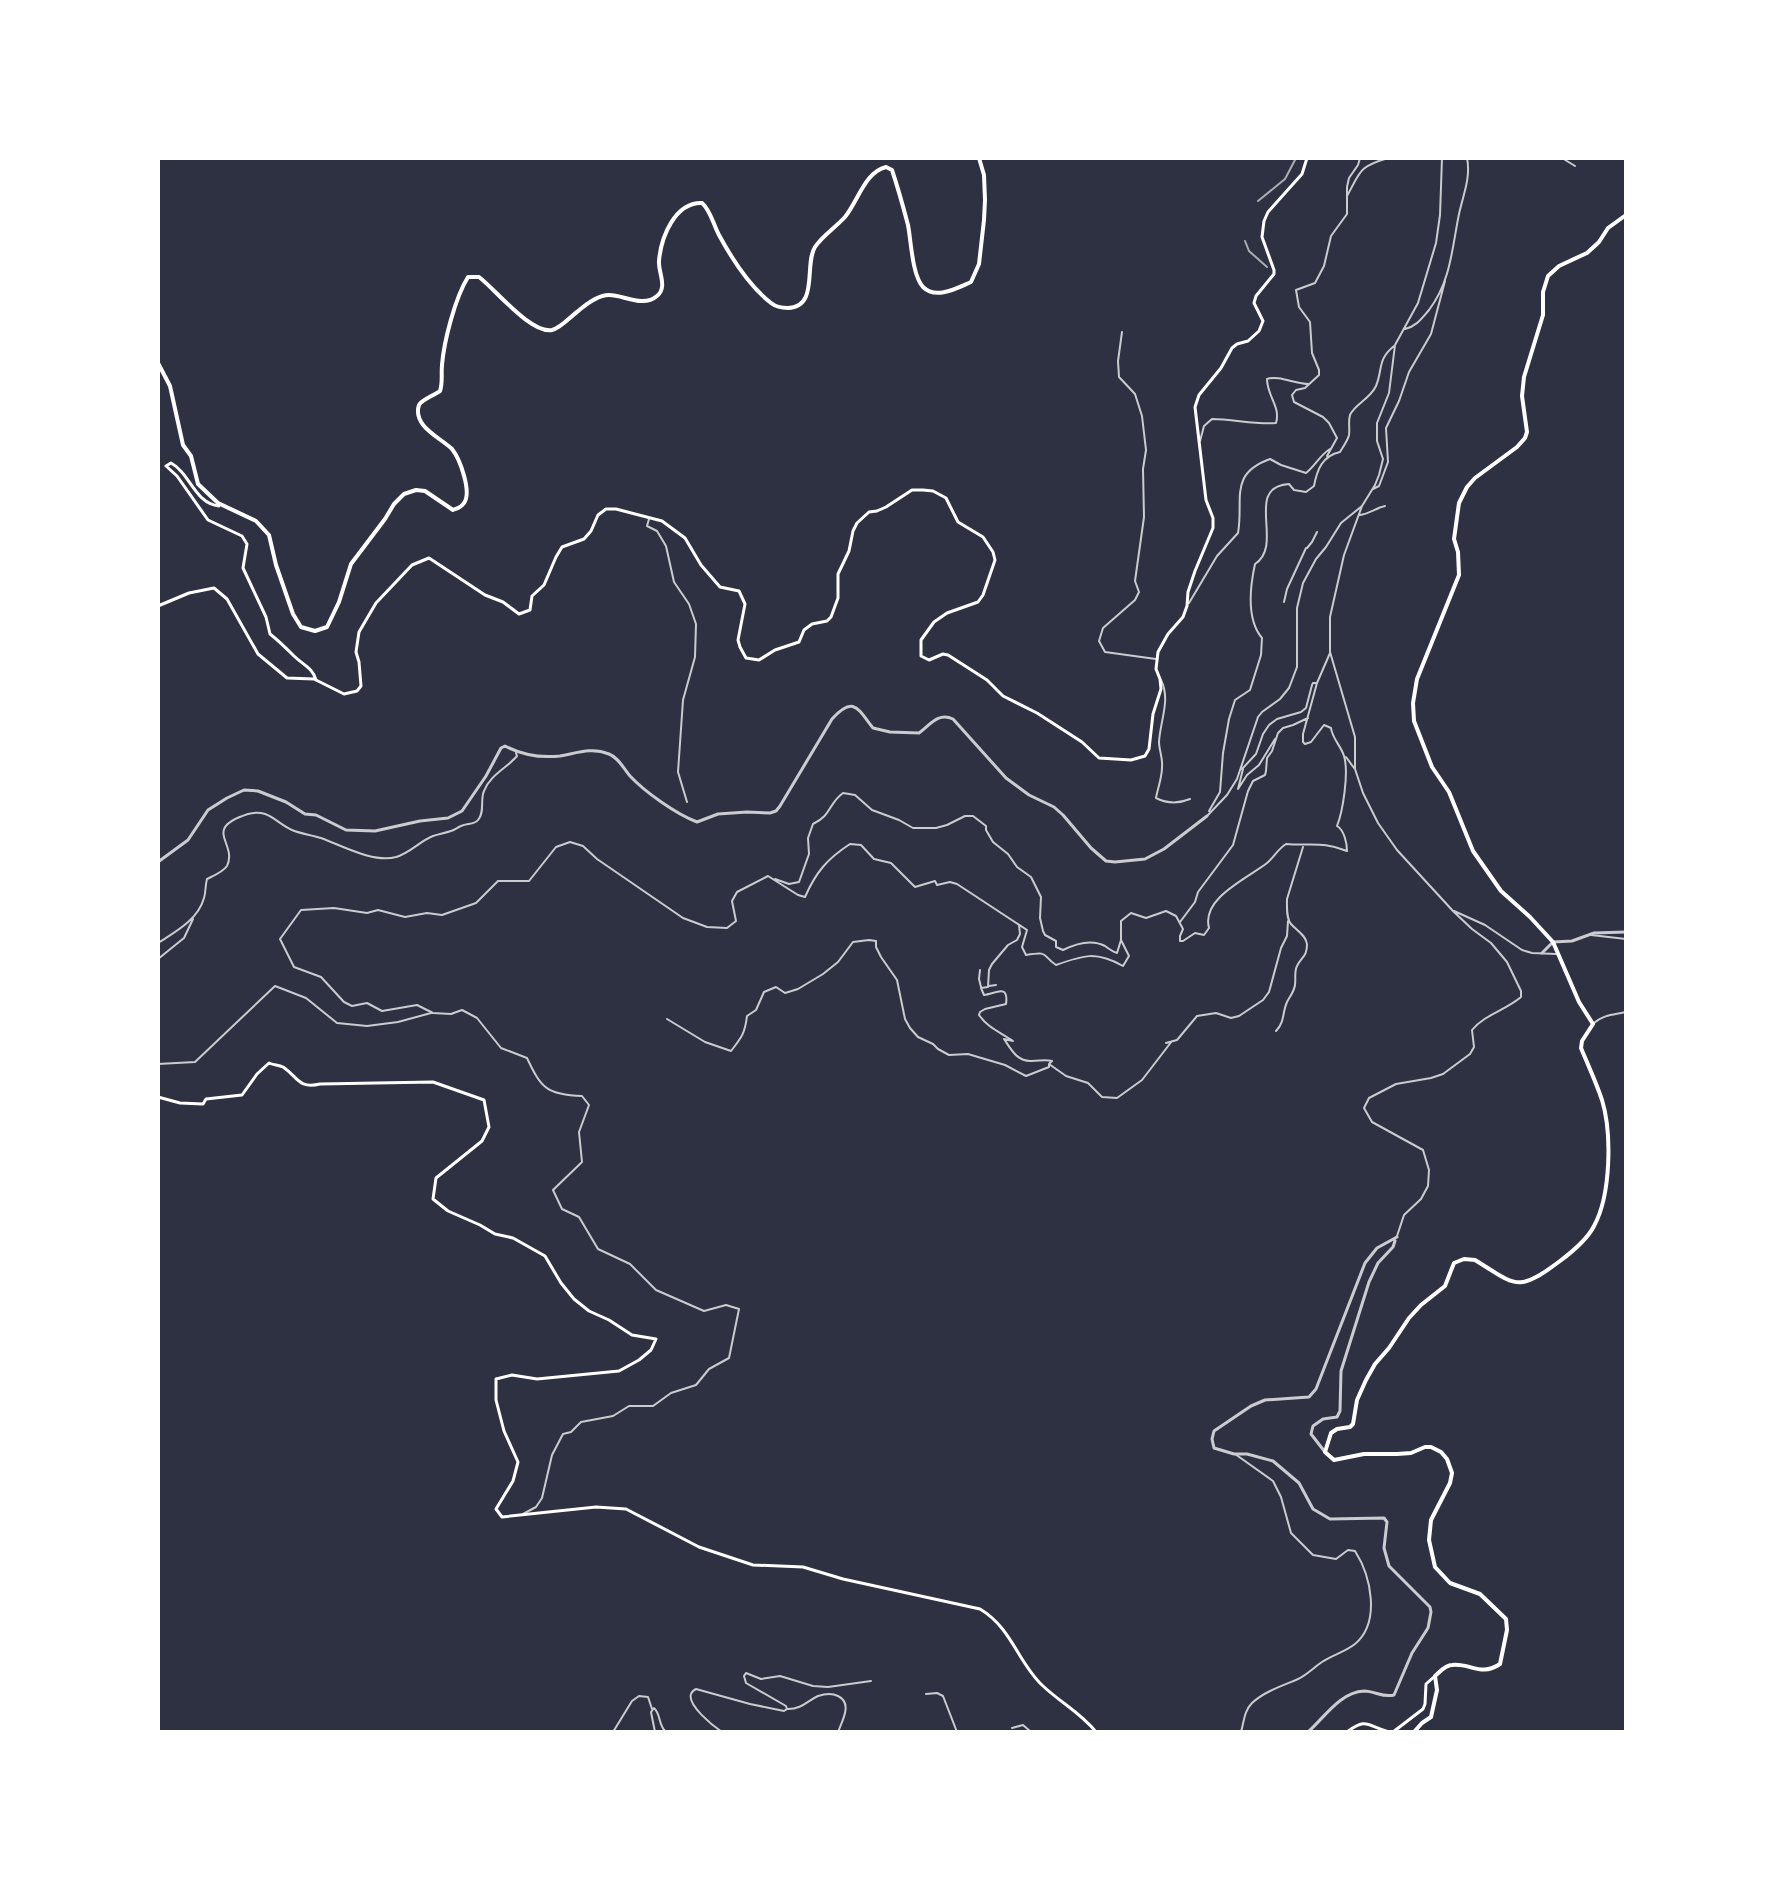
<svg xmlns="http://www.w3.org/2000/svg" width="1784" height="1890" font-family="'Source Sans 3',sans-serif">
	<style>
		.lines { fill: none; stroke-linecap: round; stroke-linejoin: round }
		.pedestrian { stroke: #caccd0; stroke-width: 2 }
		.minor { stroke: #caccd0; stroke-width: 2 }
		.tertiary { stroke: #caccd0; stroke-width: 3 }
		.secondary { stroke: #fff; stroke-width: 3 }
		.primary { stroke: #fff; stroke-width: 4 }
		.trunk { stroke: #fff; stroke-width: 4 }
		.rail { stroke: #abadb3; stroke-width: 2 }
	</style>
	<rect width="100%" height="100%" fill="#2d3142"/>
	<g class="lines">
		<path class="pedestrian" d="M1307,548L1312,542L1317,532"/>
		<path class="minor" d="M1562,158L1575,166
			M1347,196C1361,171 1358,167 1388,158
			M1405,329C1417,326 1422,318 1429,310C1451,281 1452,248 1459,214C1463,195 1471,178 1467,158
			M1122,332L1118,361L1119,377L1135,394L1142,416L1146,450L1143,469L1144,517L1135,581L1139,592L1135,600L1103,628L1099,641L1105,652L1156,659
			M1200,441L1204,426L1212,419C1233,419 1256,425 1276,423C1281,407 1267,396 1267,379C1279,375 1295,384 1309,384
			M1327,456L1337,438L1329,423L1323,417L1294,402L1292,395L1296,390L1305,388L1319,375V370L1312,353L1310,322L1299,307L1296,290L1315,283L1324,266L1331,236L1347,214V187L1349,178L1358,165L1360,158
			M1373,489L1379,486L1388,462L1386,428L1399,401L1409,372L1431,334L1445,281
			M1362,506L1344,555L1330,617V652L1355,737V769L1363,793L1378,823L1397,850L1453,911L1472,929L1491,943L1507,962L1521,991V997C1506,1010 1484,1015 1472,1030L1474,1047L1470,1054L1443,1074L1431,1078L1396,1084L1369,1098L1364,1108L1372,1122L1423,1150L1429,1170L1428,1186L1421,1199L1404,1215L1397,1236
			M1360,515C1369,514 1376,508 1385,506
			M649,519L647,526L657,531L666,546L674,582L689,604L696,624L695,657L683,700L678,772L687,802
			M1284,602L1287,589L1306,548
			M1189,603L1217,556L1238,533C1244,500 1228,474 1270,459L1281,465L1306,473C1315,466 1320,455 1330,449
			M1161,680C1171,700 1160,721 1159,742C1159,750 1163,758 1162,767C1162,778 1158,787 1156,798C1168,804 1178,804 1190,799
			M1346,757L1354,768
			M1242,769L1256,754L1263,734L1269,725L1277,719L1301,712L1306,708L1312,685L1313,683H1317
			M1243,769L1238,789L1247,775L1259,765L1275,739
			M1209,811L1220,792L1223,753L1229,719L1235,700L1250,690L1261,655L1262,638C1246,619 1250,587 1255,564C1285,545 1243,487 1289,484L1294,490L1306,492L1314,486C1317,470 1322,456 1340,452C1343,447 1348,440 1349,435C1350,428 1348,422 1350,415C1355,404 1370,399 1376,386C1383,369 1377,360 1394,346
			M1208,815L1227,795L1237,779L1258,717L1262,712L1280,699L1289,688L1297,667V608L1303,583L1316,559L1326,547L1341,523L1362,506L1375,485L1379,475L1383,459L1377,441V423L1389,393L1395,345L1418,303L1436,243L1440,215L1442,158
			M1454,911L1485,925L1522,950L1532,953L1556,954
			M1180,922L1195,902L1198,892L1233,845L1248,791L1253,781L1265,775L1266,771L1267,758L1272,751L1278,733L1283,728L1293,725L1308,718
			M1019,925L1020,934L1017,940L1008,945L992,964L989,970L988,987L981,988L984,995C995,994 1009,983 1006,1004L985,1009L980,1012L979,1015C988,1028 1000,1032 1013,1041L1004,1039C1011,1049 1017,1062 1032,1061C1040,1061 1044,1059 1052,1061L1049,1064L1066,1076L1088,1083L1102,1097L1117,1098L1142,1080L1172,1041
			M1591,935L1626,939
			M1121,940V921L1131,913L1146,918L1166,911L1176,916L1183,929L1180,936V941H1183L1195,933L1204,935L1209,928C1201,898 1248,878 1267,863C1274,857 1278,849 1286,844C1310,846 1324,841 1347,851C1347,843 1344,830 1337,826C1343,811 1349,772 1344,756C1341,746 1332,738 1331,728L1324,725L1311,742L1305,744L1303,742V734L1317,683L1330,653
			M158,943C175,932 198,920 204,898C206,892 205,886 207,879C213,876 223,872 227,866C238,843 201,829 248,814C268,808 276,823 292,830C301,834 312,835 321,838C343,846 373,863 396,857C410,853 420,841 433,836C439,834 445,833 451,831C455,830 458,827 461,826C467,823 474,825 478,820C485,813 480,799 484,791C490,775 507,768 517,756L516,753
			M158,959L184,938L193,919
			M980,970L979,979L981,987
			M989,986L996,985
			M667,1019L705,1042L731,1051C742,1037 745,1033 747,1016L756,1010L764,992L776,987L785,993L798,989L823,974L838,962L853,942L869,940L876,941V947L881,957L897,980L905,1019L910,1028L918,1037L933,1044L938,1049L949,1055L968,1054L978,1057L1005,1065L1026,1076L1049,1067V1064
			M1594,1023C1605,1014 1613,1015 1626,1012
			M1276,1031C1285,1022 1282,1013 1287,1002C1290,996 1294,992 1295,985C1296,978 1294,972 1297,966C1302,956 1307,957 1307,944C1306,935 1296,930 1291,924C1286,918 1287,907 1287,899L1303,847
			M1166,1043L1177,1040L1197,1016L1216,1013L1231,1018L1239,1016L1263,1000L1269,992L1281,948L1287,936L1288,921
			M158,1064L195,1062L275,986L306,998L337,1023L367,1026L398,1022L431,1013
			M1235,1454L1273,1481L1281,1497L1291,1533L1313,1555L1336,1559L1348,1550L1355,1551C1371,1576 1381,1622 1355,1644C1345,1652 1332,1655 1322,1662C1313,1668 1306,1676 1296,1680C1281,1686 1264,1692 1252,1703C1244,1711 1244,1722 1241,1732
			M523,1514L536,1507L542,1498L552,1455L563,1434L571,1432L581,1422L613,1416L629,1406H653L671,1393L696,1385L709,1369L729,1358L739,1309L726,1305L704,1311L656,1290L630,1264L598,1249L579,1217L562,1209L553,1190L582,1162L579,1132L589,1105L582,1096C547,1095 541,1088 527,1058L501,1048L477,1018L462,1010L451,1014L433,1013L417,1005L382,1011L367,1003L352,1006L344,1002L321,977L294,967L280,939L301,910L334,908L367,913L378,910L405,917L427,913L442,915L476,903L498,881H529L556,847L570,842L583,846L597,859L683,918L707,927L727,928L736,921L732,901L737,892L768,876L798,895L805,897C816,872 827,859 850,844L861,845L874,859L891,863L915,887L935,881L937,885L950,882L957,884L1027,930L1022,947L1026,955C1050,951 1041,955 1056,965C1084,955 1096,951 1123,966L1129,956L1121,940L1117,953C1113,952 1109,949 1105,946C1092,939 1075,944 1063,950L1056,947V941L1045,935L1043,931L1040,918L1041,897L1031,877L1017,867L1008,854L993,842L986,830V826L973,816H965L947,825L936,828H913L899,820L872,810L855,795L843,793C828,804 832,815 813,824L808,838L809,854L799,882L789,884L775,879
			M926,1694L937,1693L943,1696L957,1732
			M788,1709C802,1709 807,1701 818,1696C824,1694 832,1693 838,1696C853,1703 842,1721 838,1732
			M1012,1728L1023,1725L1031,1732
			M613,1732L632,1701L639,1696L648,1697L652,1709
			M655,1732L651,1712L654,1708C661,1714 658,1725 666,1732
			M722,1732C713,1726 687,1705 691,1694C692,1691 694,1690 696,1689L750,1704L784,1711L787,1709L786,1706L746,1683L744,1676L746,1673L761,1679L780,1676L813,1686L828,1687L871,1681"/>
		<path class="tertiary" d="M158,862L188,840L208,810L227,798L244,790L258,791L286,802L305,814L316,815L346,830L375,831L420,821L448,818L462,811L486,776L501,748L505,746C522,755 541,758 560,756C577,753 592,747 609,754C619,758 623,768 630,776C645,792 676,814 697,822L718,814L747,812L770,813L776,811L780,806L832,719C854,695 858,709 873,728L890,732L919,733C930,725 938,712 953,719L1006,778L1029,795L1054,807L1063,815L1091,848L1106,861L1115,862L1145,859L1164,849L1207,816
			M1542,953L1553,942L1572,941L1594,933L1626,932
			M1325,1452L1311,1434L1313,1426L1323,1419L1337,1417L1340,1411L1341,1371L1369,1282L1378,1263L1393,1247L1395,1241
			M1308,1732C1324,1718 1340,1692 1364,1691C1375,1691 1383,1698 1394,1695L1412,1653L1428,1628L1431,1612L1430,1607L1389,1566L1384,1548L1387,1522L1384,1518L1330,1519L1313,1509L1299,1483L1273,1461L1247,1454H1234L1214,1448L1212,1439L1214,1431L1251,1406L1265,1400L1309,1397L1316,1389L1365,1263L1377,1248L1397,1237"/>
		<path class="secondary" d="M219,506C195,504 190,473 171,463L166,466L177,476L208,520L242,536L247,544L243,568L266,617L270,634C279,641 286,648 294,656C303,665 312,667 316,680
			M158,606L189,593L214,588L227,599L258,654L287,678L314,679L344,694L357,691L361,686L359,662L356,652L359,632L376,603L412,565L429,558L485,595L503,602L519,614L530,610L532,596L544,585L556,557L562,547L584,539L591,531L598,515L606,509H616L662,521L685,538L701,565L720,587L739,591L745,604L738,640L740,647L746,658L759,660L775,650L799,642L804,630L812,624L827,621L831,617L838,598V574L849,551L853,531L857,523L869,512L877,511L886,507L912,490H923L933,491L946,498L958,522L983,537L993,552L995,560L983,595L978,602L947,613L934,622L921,640V656L929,660L943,654L948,655L987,680L1003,696L1037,713L1082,742L1099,758L1131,760L1145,756L1149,749L1153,714L1161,689L1160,679L1156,669L1158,652L1168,634L1183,617L1187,606L1188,592L1195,571L1213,528V518L1206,500L1195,407L1199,395L1221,368L1232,348L1237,344L1248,341L1259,331L1263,321L1254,303L1256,296L1274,274V270L1262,237L1264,221L1268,212L1302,174L1307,158
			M158,1097L180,1103L203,1104L206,1099L242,1095L257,1074L269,1063C273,1065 279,1065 283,1067C298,1077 298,1089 320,1084L433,1082L484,1100L489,1127L482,1141L436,1178L433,1199L448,1211L480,1225L495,1234L513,1238L545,1256L561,1283L574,1299L589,1311L609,1320L632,1335L656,1339L651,1350L639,1360L619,1371L537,1379L512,1375L496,1379V1400L504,1431L518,1462L513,1481L496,1509L502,1517L596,1507L626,1509L699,1547L753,1565L803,1567L843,1579L980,1609C1012,1628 1018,1663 1043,1686C1061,1703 1081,1713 1096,1732
			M1347,1732C1367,1717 1367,1726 1389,1732
			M1393,1732L1423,1709L1425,1704L1426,1684L1435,1676"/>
		<path class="primary" d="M1414,1732L1422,1723L1431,1717L1437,1690L1435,1676C1440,1672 1445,1665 1452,1665C1471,1663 1481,1677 1500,1664L1507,1630L1506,1619L1480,1594L1450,1583L1435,1567L1429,1540L1431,1520L1450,1483L1452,1473L1447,1459L1441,1452L1431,1447H1425L1411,1453L1397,1454H1364L1334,1460L1325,1452L1331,1433L1337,1429L1350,1427L1353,1424L1357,1400L1366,1380L1375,1364L1389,1348L1409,1318L1421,1305L1445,1286L1454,1263L1464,1259L1475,1260C1517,1286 1517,1293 1560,1261C1572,1252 1587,1240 1594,1226C1611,1195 1612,1133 1602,1100C1596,1082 1588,1065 1581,1048L1582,1041L1593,1024L1579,1002L1553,942L1530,917L1501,891L1473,851L1449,792L1432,767L1414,721L1413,703L1417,679L1459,575L1458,552L1454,539L1459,503L1467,487L1475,478L1517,447L1525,438L1527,432L1522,396L1524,377L1543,315V292L1548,276L1559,266L1587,253L1599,242L1608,228L1626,215"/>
		<path class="trunk" d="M158,363L170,386L183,445L191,456L198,484L218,503L256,521L269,535L276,565L293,614L301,627L315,631L327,627L339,602L351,564L385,519L394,504L404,494L416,490L425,491L453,510C458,508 461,508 464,503C472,492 460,459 452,449C441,438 412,426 419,405C421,400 435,395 440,391C443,382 441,375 442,365C444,341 455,298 468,277H479C496,290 531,334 552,330C561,328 570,317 577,312C585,305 597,295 609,295C624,295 643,308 657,296C668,287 658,272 659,261C661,237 675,202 702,203C711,211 713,224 719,235C732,259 749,286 771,303C776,307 781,308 788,308C819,307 804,264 815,247C822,236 836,227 845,217C858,201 865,172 886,167L892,170C898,188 903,206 908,225C911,240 912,275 923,287C936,300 957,288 971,282L979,264L984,220L985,200L984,175L979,158"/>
		<path class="rail" d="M1258,201L1285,179L1296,158
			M1245,241L1249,251L1267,267"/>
	</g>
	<rect width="1784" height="1890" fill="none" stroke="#ffffff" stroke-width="320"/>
</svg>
